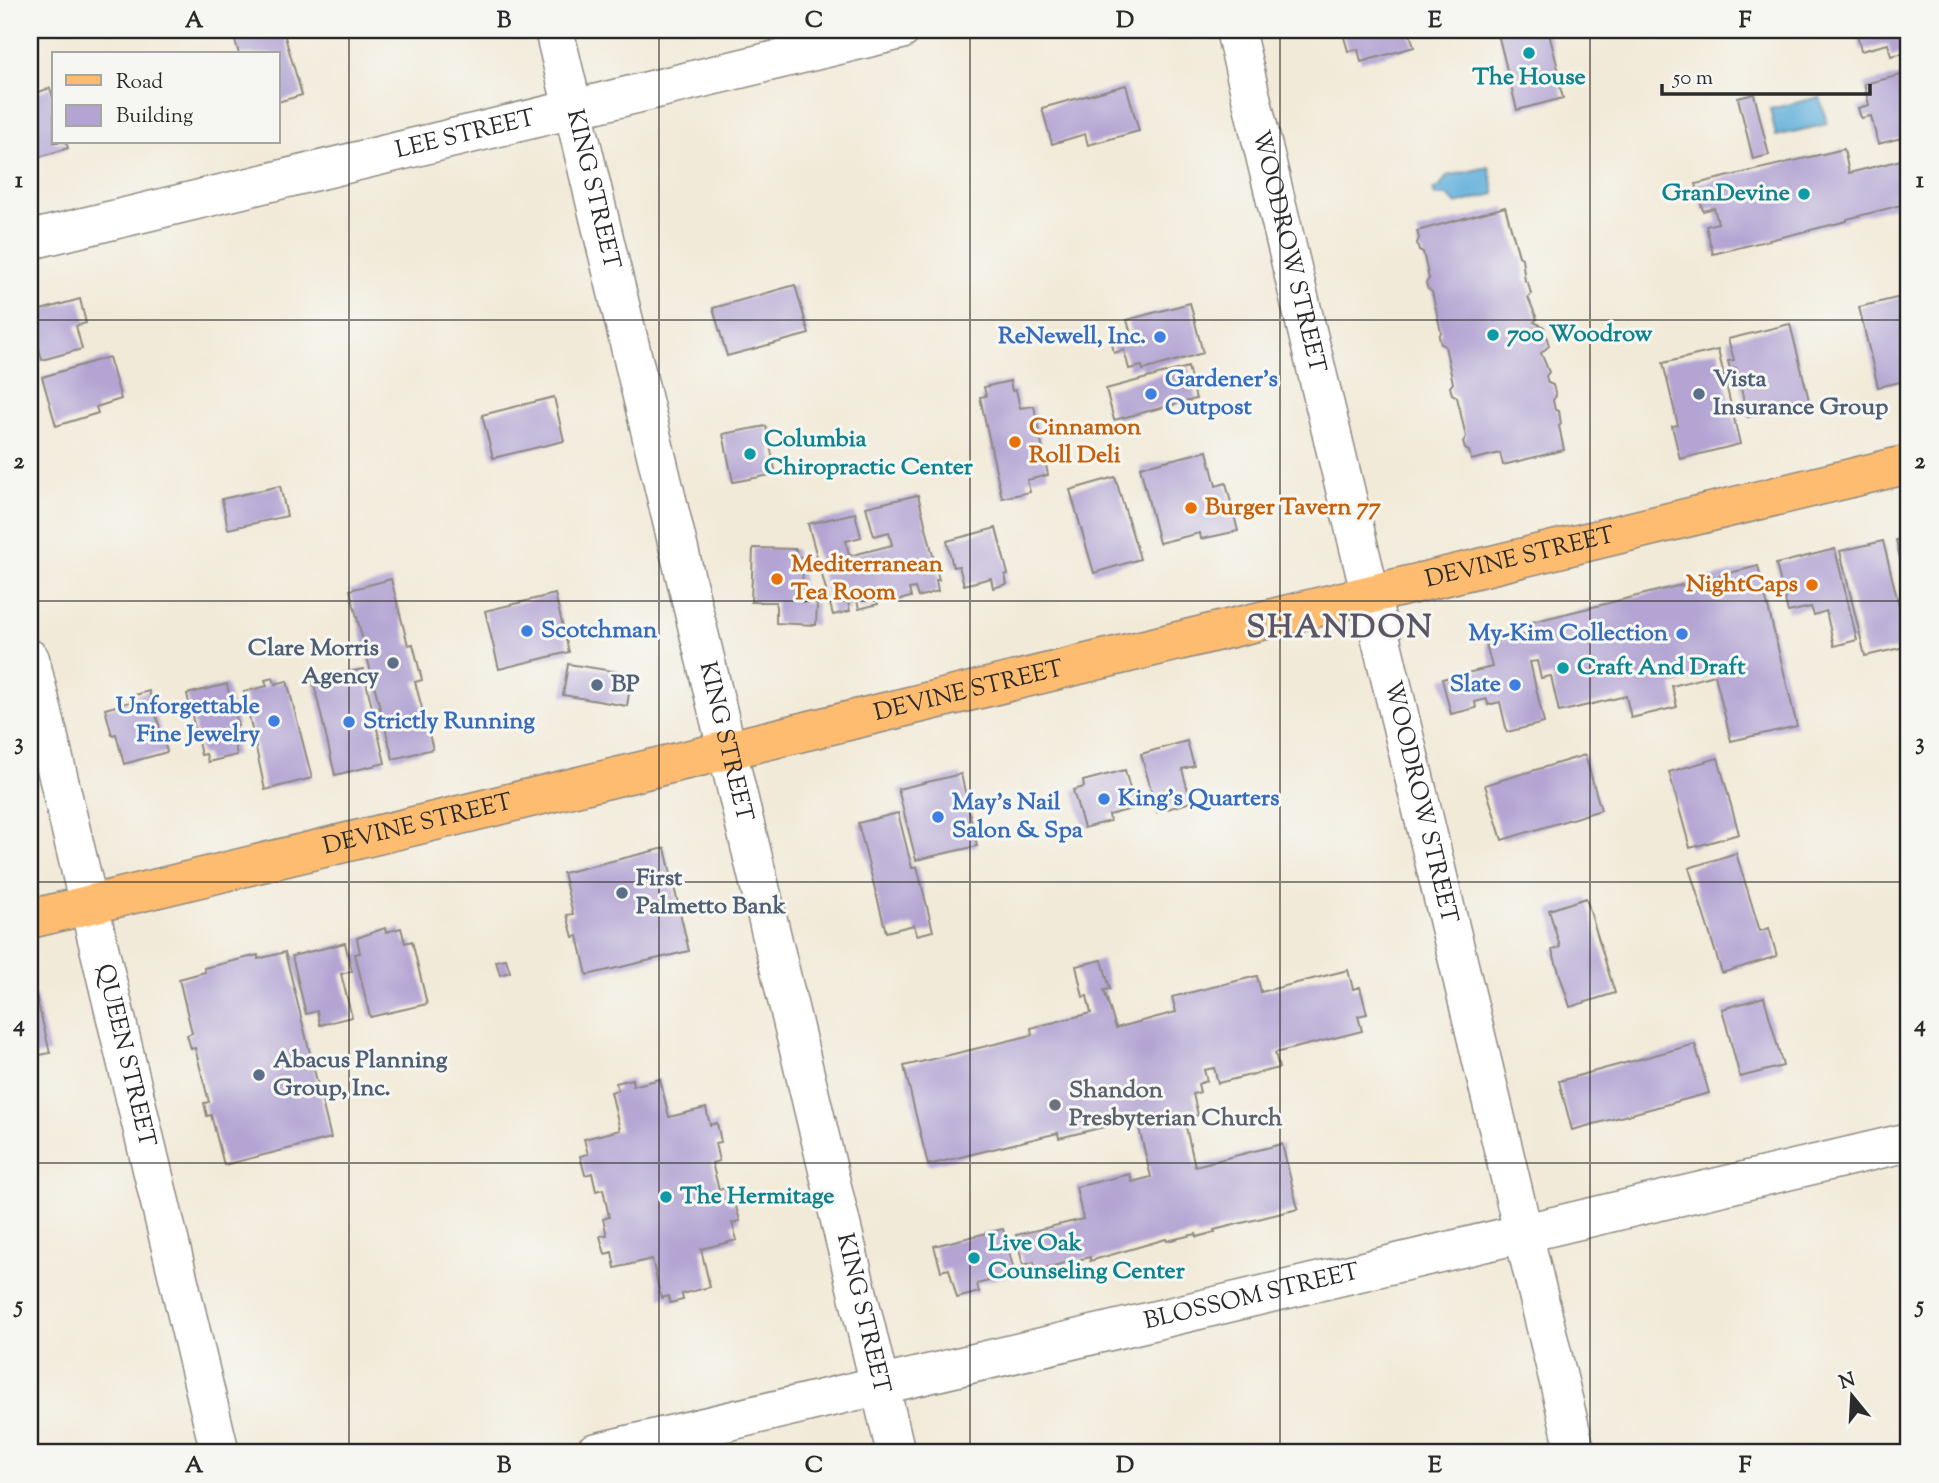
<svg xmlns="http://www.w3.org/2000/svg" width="1939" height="1483" font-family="'Sorts Mill Goudy',serif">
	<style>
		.water { fill: #5fafda; stroke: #456d82; stroke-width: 2 }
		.building { fill: #b3a4d3 }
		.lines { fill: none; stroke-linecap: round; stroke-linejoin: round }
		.minor-casing { stroke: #8e8a82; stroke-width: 41 }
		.major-casing { stroke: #8e8a82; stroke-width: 41 }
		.minor { stroke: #fff; stroke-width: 38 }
		.major { stroke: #febc70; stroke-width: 38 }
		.grid { fill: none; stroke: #2b2b2b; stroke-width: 2; stroke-opacity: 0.55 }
		.culture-dot { fill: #0f9aa8; stroke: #f6f6f2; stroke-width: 2.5 }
		.shop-dot { fill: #3f7fe0; stroke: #f6f6f2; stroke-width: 2.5 }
		.service-dot { fill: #5c6f8a; stroke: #f6f6f2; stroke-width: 2.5 }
		.food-dot { fill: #e8710a; stroke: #f6f6f2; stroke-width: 2.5 }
		.worship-dot { fill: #6b7280; stroke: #f6f6f2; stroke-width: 2.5 }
		.labels { text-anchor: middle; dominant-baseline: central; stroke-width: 6; stroke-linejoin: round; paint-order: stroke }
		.culture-label { font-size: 24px; font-weight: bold; fill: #0d838f; stroke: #f6f6f2; text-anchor: start }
		.street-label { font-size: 24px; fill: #2b2b2b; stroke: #f6f6f2 }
		.shop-label { font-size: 24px; font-weight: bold; fill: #366cbe; stroke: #f6f6f2; text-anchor: start }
		.service-label { font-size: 24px; font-weight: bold; fill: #4e5e75; stroke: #f6f6f2; text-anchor: start }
		.food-label { font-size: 24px; font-weight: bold; fill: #c56008; stroke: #f6f6f2; text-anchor: start }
		.worship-label { font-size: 24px; font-weight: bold; fill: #5b616d; stroke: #f6f6f2; text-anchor: start }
		.district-label { font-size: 32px; font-weight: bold; letter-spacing: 2px; fill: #5b5566; stroke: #f6f6f2 }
		.neatline { fill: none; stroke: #2b2b2b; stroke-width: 2.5 }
		.grid-label { font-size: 23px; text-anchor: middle; font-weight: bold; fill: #2b2b2b }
	</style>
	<rect width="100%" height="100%" fill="#f6f6f2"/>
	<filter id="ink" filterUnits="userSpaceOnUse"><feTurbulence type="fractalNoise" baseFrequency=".0143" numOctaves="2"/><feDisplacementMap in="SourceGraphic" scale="14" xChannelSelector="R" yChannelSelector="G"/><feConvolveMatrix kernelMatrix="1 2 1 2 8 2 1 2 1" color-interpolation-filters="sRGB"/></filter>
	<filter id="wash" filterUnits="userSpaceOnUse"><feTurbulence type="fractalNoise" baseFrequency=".00686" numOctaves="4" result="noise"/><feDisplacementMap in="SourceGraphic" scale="28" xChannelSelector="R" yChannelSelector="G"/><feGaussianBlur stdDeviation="1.57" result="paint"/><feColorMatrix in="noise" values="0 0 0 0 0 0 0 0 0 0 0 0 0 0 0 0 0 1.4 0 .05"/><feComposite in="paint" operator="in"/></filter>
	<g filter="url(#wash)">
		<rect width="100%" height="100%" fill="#f2ead8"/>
		<path class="water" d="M1820,97L1827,124L1776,136L1770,109Z
			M1489,167L1495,194L1456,204L1447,196H1435L1433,189L1440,187L1447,176Z"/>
		<g id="blocks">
			<path class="building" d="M232,30H283L302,95L278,102V54H239Z
				M1342,30H1409L1414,47L1361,62L1358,49L1348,51Z
				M1497,30H1548L1560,76H1557L1563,98L1517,110Z
				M1856,30H1909V52L1891,56L1888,44L1861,51Z
				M1909,73V136L1878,144L1871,116L1861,118L1858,108L1869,105L1864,84Z
				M1126,85L1139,131L1088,145L1085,134L1052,144L1042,108Z
				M50,88L54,101V142H66L68,148L30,160V95Z
				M1754,94L1769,155L1753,159L1738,98Z
				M1844,149L1849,173L1909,158V203L1847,219V221L1713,254L1706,226L1718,223L1714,208L1703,211L1696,184Z
				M1505,207L1519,256L1522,258L1525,281L1528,283L1531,294L1528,297L1537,319L1534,322L1544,327L1549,346L1541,353L1549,372L1546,376L1548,383L1553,385L1556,396L1553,400L1555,410L1559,411L1561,424L1559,426L1564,450L1503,465L1500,453L1471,460L1469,451L1465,449L1463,442L1466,437L1457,397L1452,394L1450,387L1453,383L1445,346L1441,344L1439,337L1441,332L1432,292L1428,289L1426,283L1429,279L1423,252L1419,250L1417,243L1419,238L1417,231Z
				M795,285L809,334L727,356L713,308Z
				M1909,295V380L1878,387L1859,307Z
				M80,299L86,323L76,326L82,349L42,360L30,313Z
				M1190,303L1203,353L1143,370L1142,366L1129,369L1124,350L1114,353L1111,339L1131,334L1127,320Z
				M1790,324L1809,400L1748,417L1736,368L1730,369L1728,361L1734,360L1728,339Z
				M1718,350L1740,444L1680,459L1672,426L1678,425L1663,363Z
				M109,357L121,399L96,407L98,413L56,426L42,377Z
				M1188,367L1196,399L1114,420L1106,389Z
				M1010,381L1012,391L1016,390L1020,408L1034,406L1048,475L1027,480L1030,492L1002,498L980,397L986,396L984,387Z
				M554,397L564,441L493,458L482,415Z
				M766,426L776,474L733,482L723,434Z
				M1207,451L1216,486L1226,483L1238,531L1201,539L1200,533L1159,543L1140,467Z
				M1115,477L1140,559L1094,573L1070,490Z
				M280,486L287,516L228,529L222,499Z
				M918,495L939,580H936L938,591L918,597L915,588L909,589L911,597L890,602L887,591L876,594L878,604L859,609L857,600L848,602L850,611L833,615L808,524L855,513L861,537L846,541L849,556L892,545L889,532L874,536L866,507Z
				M996,528L1008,574L1005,575L1007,584L993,588L991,578L964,585L959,566L953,567L947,541Z
				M1909,536V592H1908L1896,540Z
				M1883,541L1909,646L1865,656L1840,551Z
				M753,548L796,549V557H803L802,602L817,603L816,625L776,623V602H751Z
				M1835,549L1857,640L1834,646L1826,611L1814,615L1811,607L1788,612L1776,564Z
				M1758,566L1797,726L1731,741L1715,675L1672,686L1677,707L1631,718L1626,696L1559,712L1551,676L1541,678L1537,661L1530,662L1544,723L1507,732L1500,702L1488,705L1487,699L1475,702L1476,708L1451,714L1442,679L1492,667L1486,644L1531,633L1528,623Z
				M391,579L408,645L413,644L422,680L415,682L433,749L393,759L350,590Z
				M555,594L569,652L499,669L485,611Z
				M568,664L632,674L627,706L563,695Z
				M363,669L385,763L335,775L313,680Z
				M273,678L275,684L287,681L312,778L265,790L244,692L267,686L265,680Z
				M227,684L233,715L235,714L238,726H235L239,745L235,746L237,755L208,762L206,754L201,755L187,694Z
				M149,691L167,752L124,764L116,734L112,735L105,709L134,701L132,696Z
				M1187,741L1194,766L1182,769L1191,802L1157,812L1141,754Z
				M1585,755L1601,810L1502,840L1485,785Z
				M1718,758L1739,834L1690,848L1669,772Z
				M1125,770L1135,808L1109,815L1110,821L1084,828L1073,790L1084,787L1083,781Z
				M961,774L977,846L916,860L898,789Z
				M898,813L912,868L917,866L933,931L917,935L914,925L886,932L858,823Z
				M665,848L689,951L587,975L578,936L573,937L567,915L573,914L563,873Z
				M1736,853L1760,931L1769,928L1777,956L1722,973L1689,868Z
				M1586,898L1615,993L1570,1007L1552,950L1560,947L1549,910Z
				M385,928L386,932L401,928L405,943L412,941L427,1004L370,1017L355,954L360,953L357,938Z
				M345,943L352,971L341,974L352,1017L320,1025L317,1011L306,1014L292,956Z
				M285,952L331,1138L224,1165L211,1115L207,1116L204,1103L209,1102L195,1048L191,1049L187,1035L192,1033L179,979L205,972L204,968L258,955V959Z
				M506,959L510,972L500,975L496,961Z
				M1102,960L1110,989L1104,990L1116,1028L1176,1012L1172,997L1257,976L1261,992L1348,970L1353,989L1360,987L1367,1014L1358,1016L1362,1031L1275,1053L1279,1068L1218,1083L1214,1068L1204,1070L1207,1081L1198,1084L1200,1092L1193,1094L1198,1115L1184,1119L1195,1166L1282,1144L1298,1209L1214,1230L1215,1232L1197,1237L1196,1234L1167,1241L1166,1239L1090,1261V1257L1036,1270L1034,1262L1023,1265L1016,1235L1083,1219L1076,1187L1130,1174L1132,1182L1151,1177L1136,1116L1119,1120L1120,1123L1059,1138L1058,1133L928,1165L904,1066L1032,1035L1031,1028L1091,1013L1087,996L1083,997L1076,966Z
				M36,995L50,1053L30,1057V996Z
				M1764,997L1783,1066L1740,1077L1722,1009Z
				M1695,1044L1709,1093L1572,1130L1559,1081Z
				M632,1079L633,1086L660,1079L669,1117L706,1108L710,1125L717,1123L721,1142L715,1143L719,1161L712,1163L719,1190L725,1188L729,1204L735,1203L740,1221L732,1223L737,1240L701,1249L710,1287L682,1294L683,1300L670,1303L668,1296L661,1298L652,1259L615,1268L612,1252L605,1254L600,1236L607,1235L603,1219L609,1217L603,1189L596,1191L592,1173L585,1175L580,1156L588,1154L584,1139L620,1130L611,1092L618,1090L616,1083Z
				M1003,1229L1015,1274L977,1284L979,1292L957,1298L949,1269L941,1271L934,1246Z"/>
		</g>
	</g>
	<g filter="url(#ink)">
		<use href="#blocks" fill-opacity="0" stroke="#8e8a82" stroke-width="2"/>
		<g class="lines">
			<g class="minor-casing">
				<g id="minor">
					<path id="s1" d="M554,30L896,1453"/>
					<path id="s2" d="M1235,30L1576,1453"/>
					<path id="s3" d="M30,240L901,30"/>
					<path id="s4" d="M30,659L220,1453"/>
					<path id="s5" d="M594,1453L1909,1142"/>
				</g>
			</g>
			<g class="major-casing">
				<g id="major">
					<path id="s6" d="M30,919L1909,464"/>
				</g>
			</g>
			<use href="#minor" class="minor"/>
			<use href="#major" class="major"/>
		</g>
	</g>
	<path class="grid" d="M349,30V1453M659,30V1453M970,30V1453M1280,30V1453M1590,30V1453M30,320H1909M30,601H1909M30,882H1909M30,1163H1909"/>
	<g class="culture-dot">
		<circle cx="1529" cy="53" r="7"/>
		<circle cx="1804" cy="194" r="7"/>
		<circle cx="1493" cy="335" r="7"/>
		<circle cx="750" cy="454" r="7"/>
		<circle cx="1563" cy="668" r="7"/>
		<circle cx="666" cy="1197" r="7"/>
		<circle cx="974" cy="1258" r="7"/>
	</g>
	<g class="shop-dot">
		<circle cx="1160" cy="337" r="7"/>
		<circle cx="1151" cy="394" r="7"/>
		<circle cx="527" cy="631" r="7"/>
		<circle cx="1682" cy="634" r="7"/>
		<circle cx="1515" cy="685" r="7"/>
		<circle cx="274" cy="721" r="7"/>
		<circle cx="349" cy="722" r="7"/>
		<circle cx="1104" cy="799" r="7"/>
		<circle cx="938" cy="817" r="7"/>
	</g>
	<g class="service-dot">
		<circle cx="1699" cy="394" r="7"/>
		<circle cx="393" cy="663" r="7"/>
		<circle cx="597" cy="685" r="7"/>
		<circle cx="622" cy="893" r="7"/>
		<circle cx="259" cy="1075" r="7"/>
	</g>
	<g class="food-dot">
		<circle cx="1015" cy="442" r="7"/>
		<circle cx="1191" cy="508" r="7"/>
		<circle cx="777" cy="579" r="7"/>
		<circle cx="1812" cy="585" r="7"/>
	</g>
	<circle class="worship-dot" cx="1055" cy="1105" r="7"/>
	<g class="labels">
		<g class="culture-label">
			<text x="1529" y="78" text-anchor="middle">The House</text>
			<text x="1790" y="194" text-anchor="end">GranDevine</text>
			<text x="1507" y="335">700 Woodrow</text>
			<text x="764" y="440">Columbia<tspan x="764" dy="28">Chiropractic Center</tspan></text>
			<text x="1577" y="668">Craft And Draft</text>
			<text x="680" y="1197">The Hermitage</text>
			<text x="988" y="1244">Live Oak<tspan x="988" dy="28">Counseling Center</tspan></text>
		</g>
		<g class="street-label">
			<text stroke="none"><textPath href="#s3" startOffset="448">LEE STREET</textPath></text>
			<text stroke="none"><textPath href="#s1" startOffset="164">KING STREET</textPath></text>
			<text stroke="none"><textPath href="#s2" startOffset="228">WOODROW STREET</textPath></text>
			<text stroke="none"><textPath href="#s6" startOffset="1533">DEVINE STREET</textPath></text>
			<text stroke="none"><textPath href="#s6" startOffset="966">DEVINE STREET</textPath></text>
			<text stroke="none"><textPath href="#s1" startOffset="732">KING STREET</textPath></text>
			<text stroke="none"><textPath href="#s2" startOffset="794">WOODROW STREET</textPath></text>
			<text stroke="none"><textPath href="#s6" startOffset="399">DEVINE STREET</textPath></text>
			<text stroke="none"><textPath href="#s4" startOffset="408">QUEEN STREET</textPath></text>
			<text stroke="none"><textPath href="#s5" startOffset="676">BLOSSOM STREET</textPath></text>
			<text stroke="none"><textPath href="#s1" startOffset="1320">KING STREET</textPath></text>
		</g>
		<g class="shop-label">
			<text x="1146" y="337" text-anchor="end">ReNewell, Inc.</text>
			<text x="1165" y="380">Gardener's<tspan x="1165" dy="28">Outpost</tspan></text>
			<text x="541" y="631">Scotchman</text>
			<text x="1668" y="634" text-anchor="end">My-Kim Collection</text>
			<text x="1501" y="685" text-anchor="end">Slate</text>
			<text x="260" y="707" text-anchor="end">Unforgettable<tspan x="260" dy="28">Fine Jewelry</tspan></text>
			<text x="363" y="722">Strictly Running</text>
			<text x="1118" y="799">King's Quarters</text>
			<text x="952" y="803">May's Nail<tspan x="952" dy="28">Salon &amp; Spa</tspan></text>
		</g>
		<g class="service-label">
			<text x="1713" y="380">Vista<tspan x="1713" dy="28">Insurance Group</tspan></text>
			<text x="379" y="649" text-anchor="end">Clare Morris<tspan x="379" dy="28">Agency</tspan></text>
			<text x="611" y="685">BP</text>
			<text x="636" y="879">First<tspan x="636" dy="28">Palmetto Bank</tspan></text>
			<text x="273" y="1061">Abacus Planning<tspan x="273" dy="28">Group, Inc.</tspan></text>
		</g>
		<g class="food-label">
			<text x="1029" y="428">Cinnamon<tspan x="1029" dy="28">Roll Deli</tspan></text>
			<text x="1205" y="508">Burger Tavern 77</text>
			<text x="791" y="565">Mediterranean<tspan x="791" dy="28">Tea Room</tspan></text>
			<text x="1798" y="585" text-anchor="end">NightCaps</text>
		</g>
		<g class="worship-label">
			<text x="1069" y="1091">Shandon<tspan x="1069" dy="28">Presbyterian Church</tspan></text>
		</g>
		<g class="district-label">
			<text x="1340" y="629">SHANDON</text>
		</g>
	</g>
	<rect width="1939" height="1483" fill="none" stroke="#f6f6f2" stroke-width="77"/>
	<rect x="52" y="52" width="228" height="91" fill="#f6f6f2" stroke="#a5a5a2" stroke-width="2"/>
	<rect x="66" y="75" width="35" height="10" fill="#febc70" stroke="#a5a5a2" stroke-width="2"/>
	<text x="116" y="88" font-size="21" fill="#2b2b2b">Road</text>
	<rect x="66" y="105" width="35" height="21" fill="#b3a4d3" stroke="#a5a5a2" stroke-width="2"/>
	<text x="116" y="122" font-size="21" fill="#2b2b2b">Building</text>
	<g transform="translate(1852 1396) rotate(342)" stroke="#f6f6f2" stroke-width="5" paint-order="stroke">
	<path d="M0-5L12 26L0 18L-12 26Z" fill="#2b2b2b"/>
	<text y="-10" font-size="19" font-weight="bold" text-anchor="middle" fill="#2b2b2b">N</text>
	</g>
	<path d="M1662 84v10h208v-10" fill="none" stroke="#2b2b2b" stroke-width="3.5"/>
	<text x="1673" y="84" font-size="21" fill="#2b2b2b" stroke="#f6f6f2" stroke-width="5" paint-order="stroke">50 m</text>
	<rect x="38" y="38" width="1862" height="1406" class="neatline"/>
	<g class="grid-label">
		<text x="194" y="27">A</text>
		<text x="504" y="27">B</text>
		<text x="814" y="27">C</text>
		<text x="1125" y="27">D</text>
		<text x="1435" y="27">E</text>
		<text x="1745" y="27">F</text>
		<text x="19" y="187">1</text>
		<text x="1920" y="187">1</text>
		<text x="19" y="468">2</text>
		<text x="1920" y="468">2</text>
		<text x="19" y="749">3</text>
		<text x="1920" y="749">3</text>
		<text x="19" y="1031">4</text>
		<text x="1920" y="1031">4</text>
		<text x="19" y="1312">5</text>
		<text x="1920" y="1312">5</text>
		<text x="194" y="1472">A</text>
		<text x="504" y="1472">B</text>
		<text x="814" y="1472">C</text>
		<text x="1125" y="1472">D</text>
		<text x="1435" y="1472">E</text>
		<text x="1745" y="1472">F</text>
	</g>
</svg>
